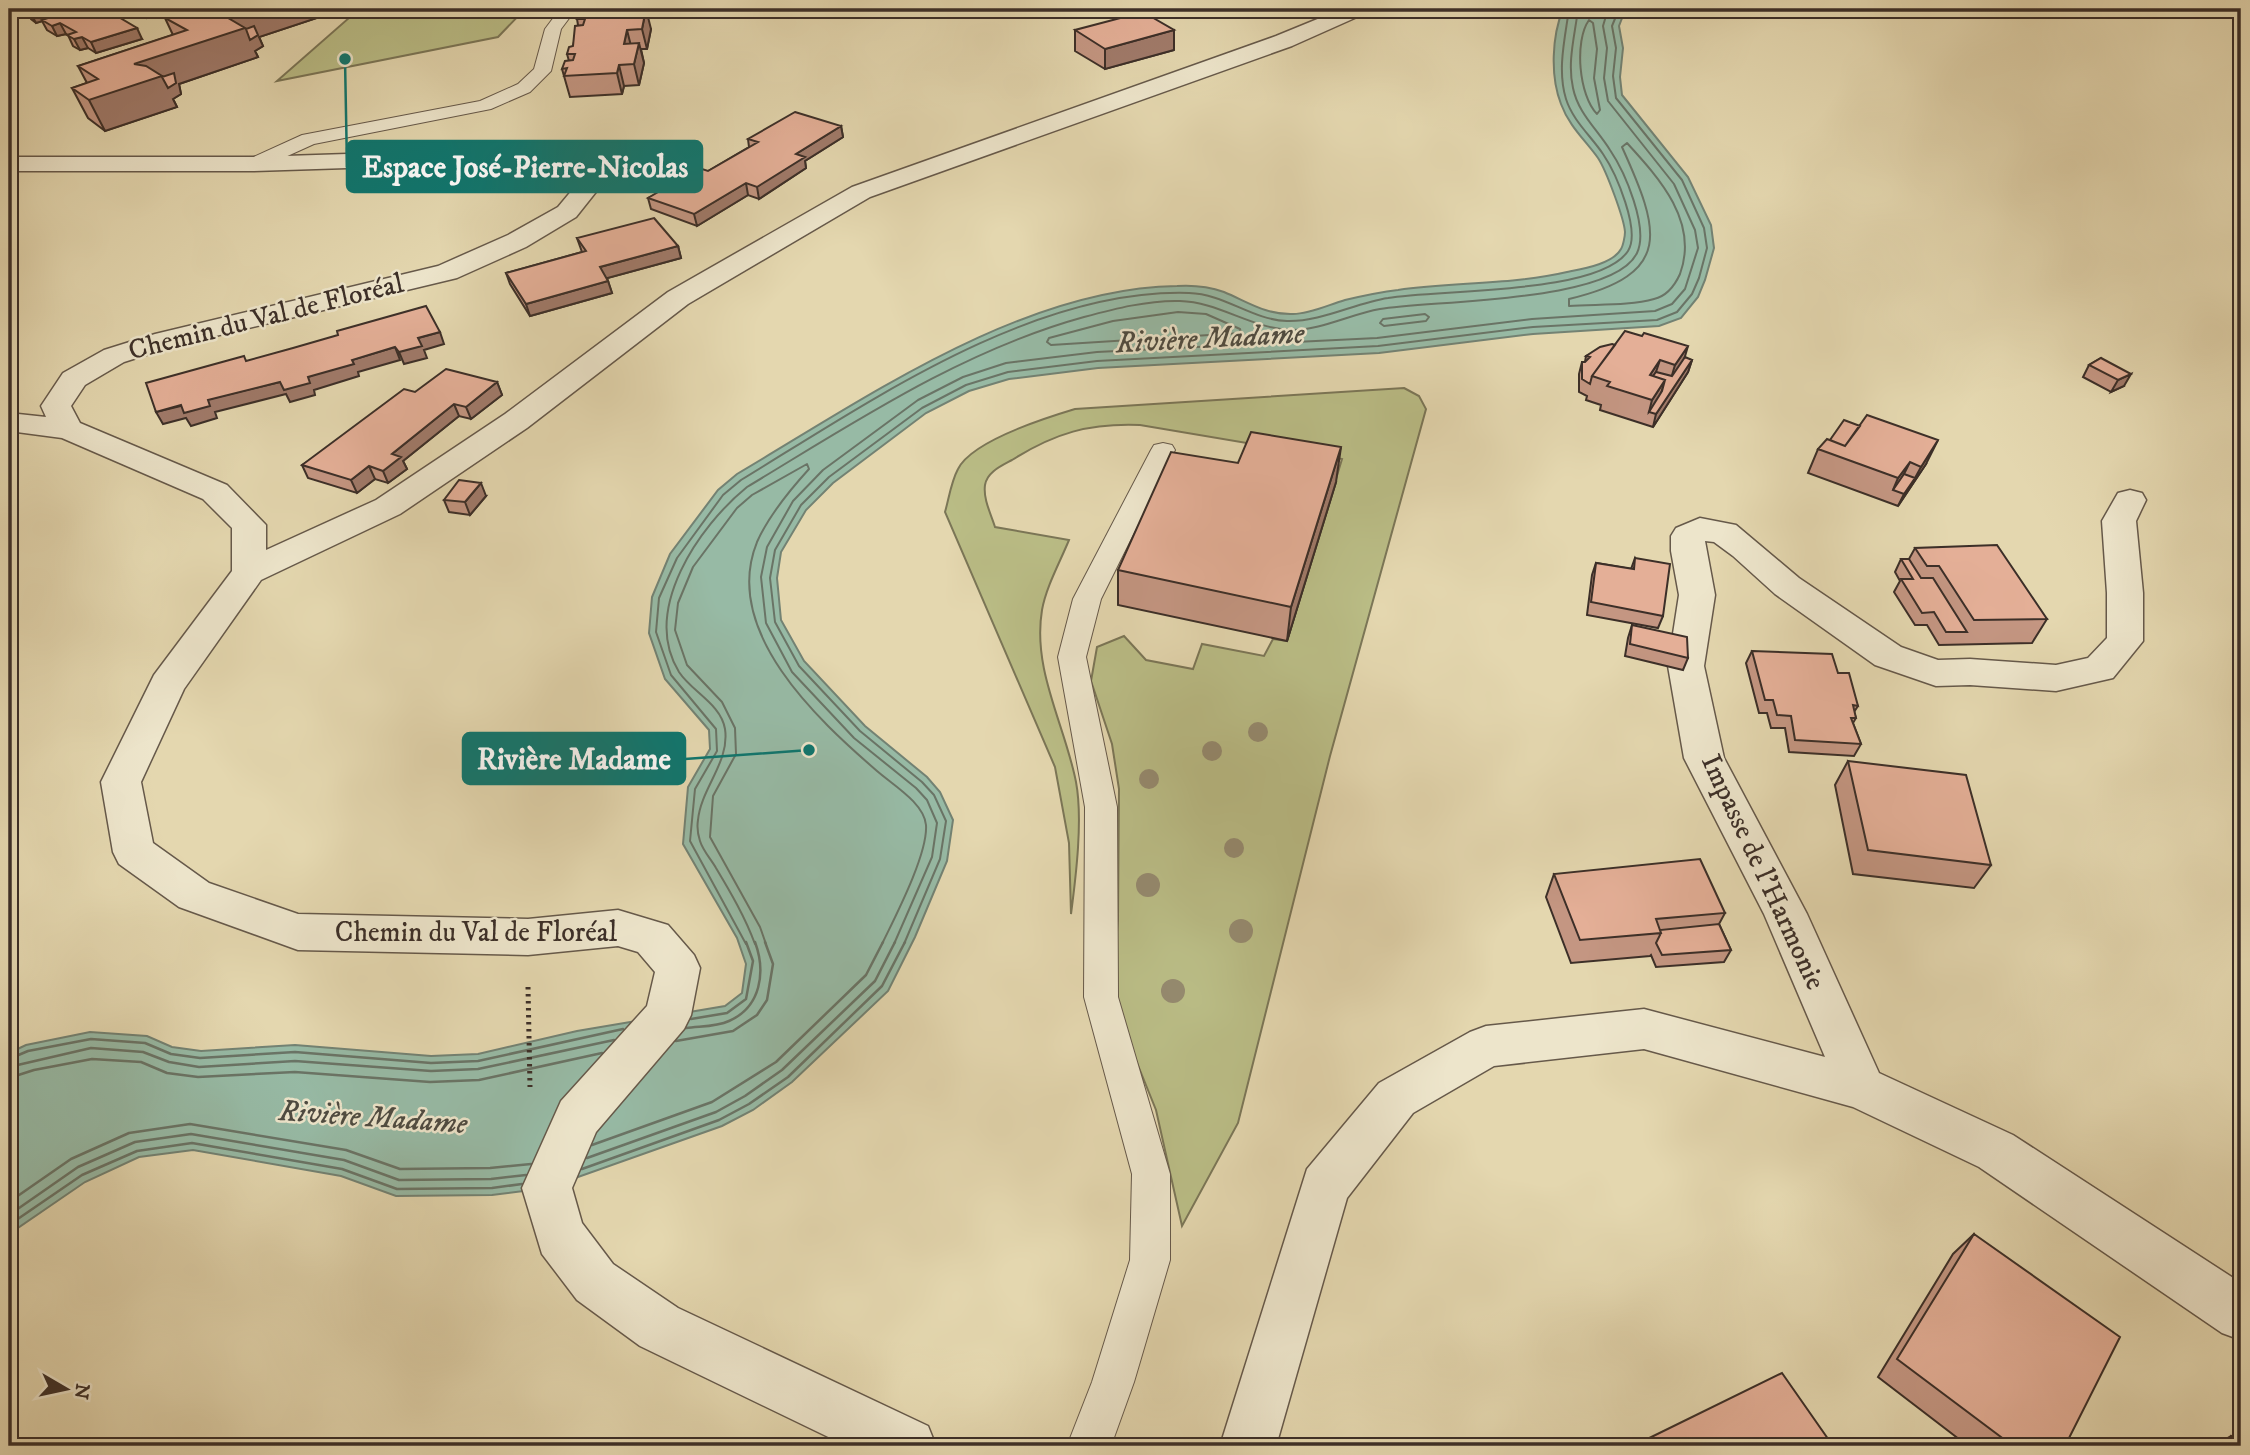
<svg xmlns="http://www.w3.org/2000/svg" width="2250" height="1455" font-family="'IM FELL DW Pica',serif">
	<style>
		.green { fill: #babd86; stroke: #7b7657; stroke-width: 2 }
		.water { fill: #97baa5; stroke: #738273; stroke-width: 2 }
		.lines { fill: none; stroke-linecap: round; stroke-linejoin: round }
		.shore-far1 { stroke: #6a7466; stroke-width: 2 }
		.shore { stroke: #6a7466; stroke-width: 2.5 }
		.service-casing { stroke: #66594a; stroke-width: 2 }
		.minor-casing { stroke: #66594a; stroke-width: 3 }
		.path { stroke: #3c2f28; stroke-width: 5; stroke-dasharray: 2.5 4.5; stroke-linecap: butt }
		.service { fill: #ede5cb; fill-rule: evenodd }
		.minor { fill: #ede5cb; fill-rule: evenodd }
		.tree { fill: #958a6f }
		.wall { fill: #c49682; stroke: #3c2f28; stroke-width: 2 }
		.shaded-wall { fill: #a07a6a; stroke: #3c2f28; stroke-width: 2 }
		.building { fill: #e4af97; stroke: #3c2f28; stroke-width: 2 }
		.labels { text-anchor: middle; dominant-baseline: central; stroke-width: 5; stroke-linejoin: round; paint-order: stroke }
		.street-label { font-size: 28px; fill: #3c2f28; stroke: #ede5cb }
		.water-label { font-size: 30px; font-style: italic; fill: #4e4b41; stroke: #ede5cb }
		.leader { fill: none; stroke: #0f766e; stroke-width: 2.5 }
		.callout-dot { fill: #0f766e; stroke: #ede5cb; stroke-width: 2.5 }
		.callout { fill: #0f766e; stroke: #0f766e; stroke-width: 2.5 }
		.callout-label { font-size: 30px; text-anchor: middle; font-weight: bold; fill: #fff }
	</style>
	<rect width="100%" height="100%" fill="#e4d7af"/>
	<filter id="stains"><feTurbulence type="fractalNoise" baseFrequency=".00286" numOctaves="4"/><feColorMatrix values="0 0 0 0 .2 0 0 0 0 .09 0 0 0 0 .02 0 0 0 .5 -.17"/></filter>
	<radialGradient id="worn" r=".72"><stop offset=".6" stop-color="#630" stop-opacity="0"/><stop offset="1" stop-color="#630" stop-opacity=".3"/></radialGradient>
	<path class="green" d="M371,9H525L498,37L277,81L350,17Z
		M1404,388L1419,396L1426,409L1330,756L1238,1123L1182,1226L1156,1110L1131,1048L1113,983L1118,919L1119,789L1112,744L1091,681L1097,647L1124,636L1146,660L1193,669L1202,644L1264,656L1273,639L1287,641L1342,459L1140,425C1089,423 1055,433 1012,460C1001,466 987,472 985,485C983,499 991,514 995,527L1069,540C1060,562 1046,587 1042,610C1032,670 1065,725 1076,782C1083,819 1076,876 1071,914L1069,843L1055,767L945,512C949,498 951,482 958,469C972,441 1045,418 1075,409Z"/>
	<path class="water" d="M1563,9H1632L1624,13L1619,26L1623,48L1620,77L1622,95L1688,177L1711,225L1714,248L1705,280L1698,297L1681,318L1659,326L1533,334L1379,353L1098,368L1009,379L969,391L926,413L833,483L806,510L781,552L777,578L781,620L804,661L865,726L927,777L940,792L953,820L947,861L915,937L888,991L792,1082L753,1110L722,1126L547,1188L492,1195L396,1196L341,1176L193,1150L139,1157L85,1182L9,1234V1053L26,1045L90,1032L147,1036L172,1047L201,1051L295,1045L431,1056L478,1054L577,1031L725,1006L742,993L746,964L737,938L683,844L688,787L710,749L709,730L665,679L649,633L652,597L670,554L718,490L737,474C866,398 1023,288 1177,286C1192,285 1210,287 1224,292C1248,302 1266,315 1293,314C1310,314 1328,305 1345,300C1362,296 1381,292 1398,290C1454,282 1511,285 1567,272C1582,269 1613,264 1621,249C1623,246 1625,236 1625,232C1624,218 1606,170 1598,158C1585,140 1569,126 1561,104C1550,76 1552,36 1563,9Z"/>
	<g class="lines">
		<path class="shore-far1" d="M1589,20L1593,23L1597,49L1594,78L1600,110L1597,114C1579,96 1574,41 1589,20Z
			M1627,143C1660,179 1699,222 1680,274C1675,285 1667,296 1654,299C1630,306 1595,304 1569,306V299C1674,274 1660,231 1622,147Z
			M1178,312L1206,314L1240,329L1241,333L1051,345L1047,342L1049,338L1113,321Z
			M1425,314L1429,317L1426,321L1384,326L1380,323L1383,319Z
			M746,944L690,841L695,789L717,751L716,729L671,675L656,632L659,598L677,558L723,495L741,480C869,402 1033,288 1189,293C1225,294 1252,320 1287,321C1321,322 1355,303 1388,298C1438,289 1599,295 1628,251C1641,231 1616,173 1603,154C1591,136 1573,121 1566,99C1557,70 1565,38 1569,9
			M755,944C745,917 731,893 716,868C711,859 703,851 700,841C698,835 697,826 698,820C701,788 730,762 725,729C721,704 692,692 679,672C641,610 699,526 747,487C855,422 961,351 1084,317C1114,309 1148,300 1180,301C1219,302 1252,329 1292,330C1321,330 1351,314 1380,309C1433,300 1613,303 1637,253C1649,228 1625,172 1610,150C1597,129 1578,113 1573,88C1567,62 1575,35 1578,9
			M766,944L760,927L710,837L713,796L736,754L735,728L722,702L687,665L675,630L678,603L693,567L737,508L752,495L807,464L809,469C789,491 769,515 757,542C721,631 818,720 877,771C893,785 924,803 926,825C928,854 895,917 882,944
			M894,944L932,857L937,823L927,800L916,788L854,738L792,672L766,623L761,577L767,547L793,501L823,470L918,400L963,377L1006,363L1097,352L1377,338L1532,319L1655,311L1672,304L1685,289L1698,248L1695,230L1674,184L1608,101L1604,78L1607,48L1603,26L1608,9
			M904,944L940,859L946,821L934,795L922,782L860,731L799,666L775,622L770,578L775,550L801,505L829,477L922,408L966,385L1008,372L1097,361L1378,346L1533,327L1657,320L1677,312L1692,294L1699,278L1707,248L1704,228L1682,180L1616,98L1613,76L1616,48L1612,26L1619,9"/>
		<path class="shore" d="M691,1019L727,1013L746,999L753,961L746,942
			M686,1028C700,1026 716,1027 729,1021C761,1007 766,972 755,942
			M676,1041L733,1031L757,1015L767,1000L773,964L765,942
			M9,1059L28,1051L91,1039L145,1043L171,1054L200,1058L295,1052L431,1063L478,1061L623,1029
			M9,1067L91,1048L143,1052L169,1062L199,1067L295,1061L431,1071L478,1069L614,1040
			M9,1078L34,1070L92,1059L141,1062L167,1073L198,1077L295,1072L430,1082L479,1080L602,1053
			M592,1145L712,1102L776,1062L866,975L883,942
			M587,1158L716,1112L745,1096L782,1070L875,981L895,942
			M582,1169L719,1120L749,1104L788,1077L882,986L905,942
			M9,1202L71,1159L129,1133L190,1124L346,1150L400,1169L490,1168L531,1164
			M9,1215L78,1167L135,1142L191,1134L344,1160L399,1180L491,1179L526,1175
			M9,1225L82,1175L137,1151L192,1143L342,1169L397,1189L492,1188L522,1184"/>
		<g class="service-casing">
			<path id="service" d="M560,9H576L561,29L551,71L530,92L491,109L314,144L261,168H247L245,164L247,160L302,135L480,101L518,84L534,69L545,29Z
				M1163,443L1172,445L1175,450L1101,599L1086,657L1117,807L1118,997L1170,1174V1260L1134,1382L1111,1446H1067L1092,1382L1130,1260L1132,1174L1084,997L1085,807L1058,657L1073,599L1151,450L1154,445Z"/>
		</g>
		<g class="minor-casing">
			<path id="minor" d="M1342,9H1369L1366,13L1292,46L870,197L688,304L527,428L400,514L261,580L184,689L141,782L153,843L209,883L298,914L528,919L618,910L668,925L694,955L700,968L691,1015L684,1029L596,1132L572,1188L582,1223L613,1264L678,1308L928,1426L936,1446H847L640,1346L577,1300L542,1254L522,1188L561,1101L647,1006L655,972L638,952L618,946L528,955L298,950L179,907L119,864L113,852L101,782L154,675L232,571V528L203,499L62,438L9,431V413L46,417L41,406L63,373L104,350L155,334L438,266L508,235L558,207L578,183L568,169L536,162L254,171H9V157H254L536,148L585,158L603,183L576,217L526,247L457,278L174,346L124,362L85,385L71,406L80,423L227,485L266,525V550L376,500L505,414L668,292L852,187L1276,36Z
				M2130,490L2142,493L2146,500L2136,521L2143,593V641L2113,678L2056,691L1970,685L1936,686L1875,665L1775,594L1733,556L1714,542L1705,541L1715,595L1704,666L1724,758L1807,914L1879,1073L2013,1135L2241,1283V1340L2222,1333L1979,1167L1853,1107L1644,1049L1494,1066L1413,1113L1347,1198L1276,1446H1220L1307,1169L1379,1083L1470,1032L1486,1026L1644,1009L1825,1057L1764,914L1684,758L1668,666L1679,595L1671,551V536L1676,528L1700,518L1736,525L1799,578L1901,647L1938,660L1970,659L2056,665L2088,658L2107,638V593L2102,521L2118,493Z"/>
		</g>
		<path class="path" d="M528,987L530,1087"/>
		<use href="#service" class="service"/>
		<use href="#minor" class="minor"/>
	</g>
	<g class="tree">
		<circle cx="1258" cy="732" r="10"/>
		<circle cx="1212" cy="751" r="10"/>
		<circle cx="1149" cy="779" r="10"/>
		<circle cx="1234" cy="848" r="10"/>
		<circle cx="1148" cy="885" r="12"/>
		<circle cx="1241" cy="931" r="12"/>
		<circle cx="1173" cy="991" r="12"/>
	</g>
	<path class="wall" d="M26,9H105L142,39L96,53L88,48L80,50L73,46L68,35L66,34L57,36L47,30L42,21L36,23L31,19Z
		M131,9H178L147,18Z
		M195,9H330L332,13L259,37L263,46L255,51L258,57L179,84L181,94L173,99L177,107L105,131L88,118L72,88L87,83L78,66L173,35L165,18Z
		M583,9H634L651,29L647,49H641L644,63L639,85L624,86L622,94L570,97L562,69L569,61L567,54L573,46L578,25L577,19Z
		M648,9H698L686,13L677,10L664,15Z
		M1075,30L1174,50L1105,69L1075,51Z
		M841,126L843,137L805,161L806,168L759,199L748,195L697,226L651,209L648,198L708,171L749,147L748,139Z
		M577,238L678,246L681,258L607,278L612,293L530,316L510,284L506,273L582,252Z
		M1615,345L1692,360L1688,372L1653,427L1600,410L1601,405L1586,400L1587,396L1579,392V374L1582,362H1585L1586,356Z
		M2101,358L2124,386L2111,392L2083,377L2089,365Z
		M497,382L502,395L471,419L459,416L403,461L407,469L388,483L375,479L357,493L308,478L302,465L415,392Z
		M1818,449L1926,464L1898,506L1808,473Z
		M1238,463L1336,482L1287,641L1118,605V570Z
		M486,496L470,515L449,512L444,500Z
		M1915,548L2047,619L2032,643L1939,645L1927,625H1915L1894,592L1900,581L1895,572L1901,559H1909Z
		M1635,558L1663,616L1658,628L1587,615L1592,575L1596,563L1631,569Z
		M1632,625L1688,658L1683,670L1625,656L1628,638Z
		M1752,651L1838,673L1858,706L1854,712L1856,718L1853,723L1861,744L1854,756L1789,752L1785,728H1771L1767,713H1759L1746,663Z
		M1848,761L1991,865L1974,888L1853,874L1835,785Z
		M1554,874L1725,913L1719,924L1731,950L1724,962L1656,967L1651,955L1650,956L1571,963L1546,897Z
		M1974,1234L2065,1446H1968L1878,1377L1953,1254Z
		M2231,1436L2241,1446H2215L2216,1445Z"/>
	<path class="shaded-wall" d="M142,9H178L147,18Z
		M244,9H330L332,13L259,37L263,46L255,51L258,57L179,84L181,94L173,99L177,107L105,131L89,100L134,64L217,17Z
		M646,9L651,29L647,49L642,29Z
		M663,9H677V10L664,15Z
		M685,9H698L686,13Z
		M40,10L46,20L36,23L30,12Z
		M60,23L66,34L57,36L52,26Z
		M137,28L142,39L96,53L91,42Z
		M627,30L632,50L624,44Z
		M1174,30V50L1105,69V49Z
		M82,37L88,48L80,50L74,39Z
		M639,43L644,63L639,85L634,64Z
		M619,65L624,86L622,94L617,73Z
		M841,126L843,137L805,161L806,168L759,199L757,187L796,154Z
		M746,183L748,195L697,226L694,214Z
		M678,246L681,258L604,279L600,267Z
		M608,281L612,293L530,316L526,304Z
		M440,332L444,344L424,350L427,358L404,364L399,352L418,338Z
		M1688,346L1681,370L1668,389L1675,365Z
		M395,347L400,360L358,372L359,376L314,390L315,395L290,402L286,394L215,412L217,418L191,426L186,418L163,424L156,412L280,382L308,377L352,360Z
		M1660,360L1652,384L1650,375Z
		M1692,360L1688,372L1653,427L1656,414Z
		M2131,374L2124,386L2111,392L2118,380Z
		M1665,380L1658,404L1649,412L1652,400Z
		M497,382L502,395L471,419L466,407Z
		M454,404L459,416L403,461L407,469L388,483L383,471L392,454Z
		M1938,440L1926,464L1898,506L1904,494L1915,478L1921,467Z
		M1341,447L1336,482L1287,641L1291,607Z
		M1910,462L1898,486L1893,490L1898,478Z
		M369,466L375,479L357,493L351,480Z
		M481,483L486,496L470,515L465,502Z"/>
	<path class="building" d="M26,9H105L137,28L91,42L82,37L74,39L67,35L76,32L60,23L52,26L42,20L51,17L40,10L30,12Z
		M195,9H244L217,17L228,18L245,28L134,64L146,66L162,76L89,100L72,88L98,79L78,66L187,30L165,18Z
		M583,9H646L642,29L627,30L624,44L639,43L634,64L619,65L617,73L564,76L567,68L562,69L565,61L573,60L575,54H567L569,47L573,46L575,26L583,25L585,19H577Z
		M1143,12L1174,30L1105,49L1075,30Z
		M254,26L258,35L250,40L246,29Z
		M174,73L176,83L168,88L162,77Z
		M795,112L841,126L796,154L805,157L757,187L746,183L694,214L648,198L699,168L708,171L758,142L748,139Z
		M654,218L678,246L600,267L608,281L526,304L506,273L586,251L577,238Z
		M426,306L440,332L418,338L422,346L399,352L395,347L352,360L354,364L308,377L310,383L284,390L280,382L208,400L210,406L184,413L181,405L156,412L146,383L244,356L246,361L293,348L338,335L337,331Z
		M1625,331L1642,336L1644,333L1688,346L1675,365L1660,360L1650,375L1665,380L1652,400L1607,386L1610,382L1592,376Z
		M1612,344L1615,345L1592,376L1590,384L1582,379V362H1585L1590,357L1586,356L1600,347Z
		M1685,357L1692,360L1656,414L1649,412L1662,391L1665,380L1653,376L1656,372L1672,376Z
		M2101,358L2131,374L2118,380L2089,365Z
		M446,369L497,382L466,407L454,404L392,454L401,457L383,471L369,466L351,480L302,465L404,389L415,392Z
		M1867,415L1938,440L1921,467L1910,462L1898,478L1818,449L1827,439L1845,446Z
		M1844,420L1860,426L1845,446L1830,440Z
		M1251,432L1341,447L1291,607L1118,570L1171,452L1238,463Z
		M1904,474L1915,478L1904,494L1893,490Z
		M459,480L481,483L465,502L444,500Z
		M1997,545L2047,619L1974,620L1939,566H1927L1915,548Z
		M1635,558L1670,564L1663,616L1591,602L1596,563L1634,569Z
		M1901,559H1909L1921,578H1933L1967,632H1946L1934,612L1922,613L1901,579H1913Z
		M1632,625L1687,637L1688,658L1630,644Z
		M1752,651L1832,654L1838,673H1849L1858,706L1853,705L1856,718H1851L1861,744L1795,740L1791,716L1777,715L1773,700H1765Z
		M1848,761L1966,775L1991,865L1868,850Z
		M1700,859L1725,913L1656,919L1661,933L1580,940L1554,874Z
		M1719,924L1731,950L1662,955L1656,943L1661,933L1660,930Z
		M1974,1234L2120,1337L2065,1446H2013L1897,1359Z
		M1782,1373L1833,1446H1633Z
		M2231,1436L2241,1444V1446H2225Z"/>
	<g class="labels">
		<g class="street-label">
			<text transform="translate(266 317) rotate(-14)">Chemin du Val de Floréal</text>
			<text transform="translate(1763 872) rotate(65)">Impasse de l'Harmonie</text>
			<text x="476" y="932">Chemin du Val de Floréal</text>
		</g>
		<g class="water-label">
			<text transform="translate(1210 339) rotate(-3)">Rivière Madame</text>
			<text transform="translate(373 1118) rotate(4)">Rivière Madame</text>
		</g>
	</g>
	<path class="leader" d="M345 59L347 167M809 750L685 759"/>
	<g class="callout-dot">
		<circle cx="345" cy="59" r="7"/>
		<circle cx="809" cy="750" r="7"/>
	</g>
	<g class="callout">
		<rect x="347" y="141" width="355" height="51" rx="7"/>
		<rect x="463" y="733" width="222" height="51" rx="7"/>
	</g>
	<g class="callout-label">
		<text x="525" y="177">Espace José-Pierre-Nicolas</text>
		<text x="574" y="769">Rivière Madame</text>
	</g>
	<rect width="2250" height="1455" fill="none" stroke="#e4d7af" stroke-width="35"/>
	<rect x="10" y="10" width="2229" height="1434" fill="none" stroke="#3c2f28" stroke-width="3.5"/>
	<rect x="18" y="18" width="2215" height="1420" fill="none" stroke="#3c2f28" stroke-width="2"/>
	<g transform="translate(66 1389) rotate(99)" stroke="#ede5cb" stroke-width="5" paint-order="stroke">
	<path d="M0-5L12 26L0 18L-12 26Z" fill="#3c2f28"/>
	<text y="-10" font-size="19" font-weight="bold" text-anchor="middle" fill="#3c2f28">N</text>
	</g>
	<rect width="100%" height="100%" filter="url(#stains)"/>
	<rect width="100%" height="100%" fill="url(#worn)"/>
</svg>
